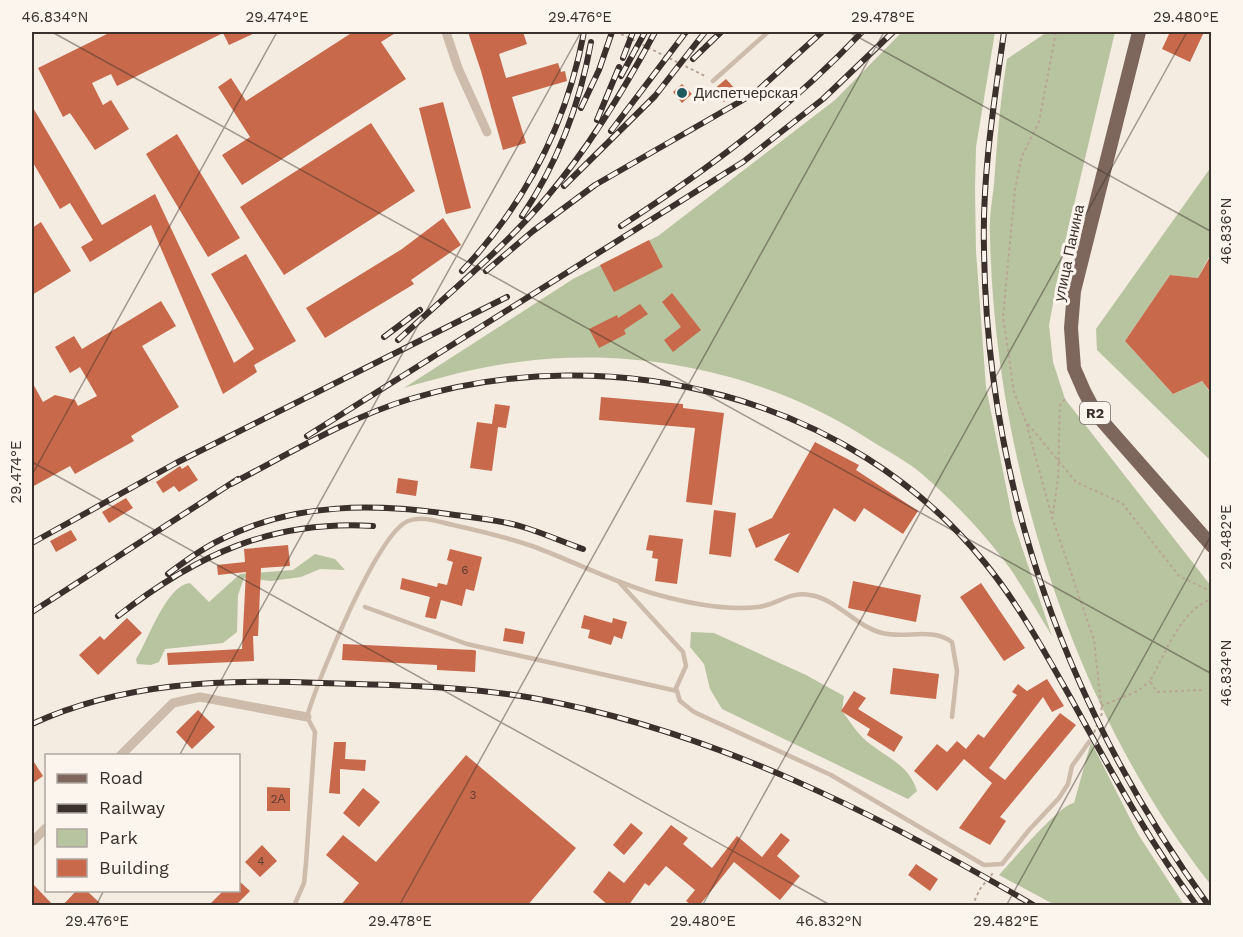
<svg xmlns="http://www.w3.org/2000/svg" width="1243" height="937" font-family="'Work Sans',sans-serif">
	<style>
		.green { fill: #b8c4a0 }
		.building { fill: #c8694b }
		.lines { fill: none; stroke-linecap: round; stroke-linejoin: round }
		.path { stroke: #b9a596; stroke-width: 2; stroke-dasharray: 3 3; stroke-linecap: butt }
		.service { stroke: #cdbbac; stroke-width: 4.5 }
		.minor { stroke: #cdbbac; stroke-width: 9 }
		.primary { stroke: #7d675c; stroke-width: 14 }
		.rail-casing { stroke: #3b302b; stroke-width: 6 }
		.rail { stroke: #fbf5ee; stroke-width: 4; stroke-dasharray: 11; stroke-linecap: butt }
		.ticks { fill: none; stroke: #3b302b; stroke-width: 1.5; stroke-opacity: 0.45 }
		.poi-dot { fill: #1f5a5e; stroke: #fbf5ee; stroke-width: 2 }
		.labels { text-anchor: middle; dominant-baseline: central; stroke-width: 6; stroke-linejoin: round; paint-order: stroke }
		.number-label { font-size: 12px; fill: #5e3e33 }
		.shield { fill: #fbf5ee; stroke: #756b66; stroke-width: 1.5 }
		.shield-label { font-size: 14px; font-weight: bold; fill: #3b302b }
		.poi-label { font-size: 15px; fill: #3b302b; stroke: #fbf5ee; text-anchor: start }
		.street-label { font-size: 15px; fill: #3b302b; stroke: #fbf5ee }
		.neatline { fill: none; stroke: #3b302b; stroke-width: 2 }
		.ticks-label { font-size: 15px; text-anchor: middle; fill: #3b302b }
	</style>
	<rect width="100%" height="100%" fill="#f4ebe1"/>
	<path class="green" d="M902,32H995L976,147L975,190L976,251L986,387L1013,521L1052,636C1038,613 1024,589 1009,567C985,534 953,501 922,474C908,462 889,452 873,442C770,374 641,346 518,362C479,367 442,377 404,388L573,279L658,236L835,100Z
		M1047,32H1115L1064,247L1049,325L1053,362L1065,399L1211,586V885C1072,709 994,457 990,235C989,218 992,201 994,185C997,142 1000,101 1007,59Z
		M1211,167V253L1198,278L1170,275L1125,341L1173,394L1202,381L1211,394V461L1097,350L1096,329Z
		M315,554L335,559L345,570L320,569L301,577L271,581L244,578L238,595L237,632L223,643L165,649L159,662L151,665L137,664L136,659C148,641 166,585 190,583L209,602L240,574L293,570Z
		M691,632L714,633L806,675L844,696L842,711C849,720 855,730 863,738C882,756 909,763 917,791L908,799L722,709L710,689L704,664L690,647Z
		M1091,742L1138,834L1184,905H1055L999,875C1013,860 1059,805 1074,803Z"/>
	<path class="building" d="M111,32H257L229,45L223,33L117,86L111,74L92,83L103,105L111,100L129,129L95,150L70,113L63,117L38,68Z
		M353,32H397L381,42L406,79L242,185L222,155L250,137L218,87L231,78L246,101Z
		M468,32H523L527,44L499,54L506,78L558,63L561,72L565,71L567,81L512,97L526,143L503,150L481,71Z
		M1170,32H1204L1190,62L1162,49Z
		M726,79L737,91L724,102L713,90Z
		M682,84L692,94L682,103L673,92Z
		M443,102L471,208L446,214L419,108Z
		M32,106L102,225L155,194L234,363L254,349L211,274L246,254L296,341L254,365L257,372L223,394L151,225L90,262L81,247L93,240L70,203L60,209L32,161Z
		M371,123L415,191L284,275L240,207Z
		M177,134L240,238L208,257L146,154Z
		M443,218L461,245L411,280L414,284L325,338L306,308L402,249Z
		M41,222L71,271L32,295V228Z
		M649,240L663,267L614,292L600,265Z
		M1212,253V394L1202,381L1173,394L1125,341L1170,275L1198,278Z
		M672,293L701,330L673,352L664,340L681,327L662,302Z
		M161,301L176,326L142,346L179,407L131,436L134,441L75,474L70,466L32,487V382L43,402L55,395L75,400L78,406L97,396L80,367L70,373L55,347L74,336L82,349Z
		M640,304L648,314L624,330L626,334L599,348L589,329L617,315L618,318Z
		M601,397L683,404V408L724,413L712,505L686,502L695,428L599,420Z
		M495,404L510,406L506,428L498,427L492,471L470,468L477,422L492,424Z
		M815,442L859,465L856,470L918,511L903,534L864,508L855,522L834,508L798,573L774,560L790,533L756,548L748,529L772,518Z
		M188,465L198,480L179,492L174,486L163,493L156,482L180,466L182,469Z
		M398,478L418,481L416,496L396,493Z
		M126,498L133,508L109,523L102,512Z
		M714,510L736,513L731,557L709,554Z
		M71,530L77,540L56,552L50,541Z
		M649,535L683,539L677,584L655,581L658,559L652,558L653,551L646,550Z
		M288,545L290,566L261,568L258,636H253L254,661L168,665L167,653L242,649L246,572L218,575L217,565L245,562L244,549Z
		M450,549L482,557L474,591L466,589L462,606L441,600L436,619L425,617L430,597L400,589L402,578L437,587L438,583L447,585L453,562L447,560Z
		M853,581L921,595L916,622L848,608Z
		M981,583L1025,648L1004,661L960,597Z
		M584,615L612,623L613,618L627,622L622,639L614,636L611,645L588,638L590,630L581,628Z
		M127,618L142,633L98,675L79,655L100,636L104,640Z
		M505,628L525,632L523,644L503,641Z
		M343,644L474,650L476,651L475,672L437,670V665L342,660Z
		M893,668L939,674L936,699L890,694Z
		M1047,679L1064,706L1052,712L1043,697L989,768L1005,780L1060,713L1076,725L1000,817L1006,821L990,845L959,828L992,783L964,759L937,791L914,771L937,744L947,752L957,741L966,749L978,734L984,738L1017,695L1012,692L1018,684L1027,691Z
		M854,691L866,698L858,709L903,737L894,752L867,735L870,729L841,711Z
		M198,710L215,727L192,749L176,732Z
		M334,742H346L345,759L366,760L365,771L340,769V794L329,793Z
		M466,755L576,848L527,906H340L359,883L326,855L343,835L376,862Z
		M32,759L43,776L32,784Z
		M267,787L290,788V811H267Z
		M363,788L380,802L359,827L343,813Z
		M631,823L643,833L624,855L613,845Z
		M671,825L688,838L683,844L712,868L737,836L762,857L781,833L790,840L777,856L800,876L780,900L734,862L699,906H693L686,901L695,890L666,866L649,886L645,883L628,906H609L593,892L609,871L624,883Z
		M262,845L277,861L260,877L245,862Z
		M916,864L938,879L930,891L908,875Z
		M238,880L250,891L235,906H208L223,891H238Z
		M32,883L54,906H32Z
		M76,891H87L103,906H62Z"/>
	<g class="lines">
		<path class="path" d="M1056,32L1039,122L1022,156L1015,189L1003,317L1014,392L1026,422L1052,517L1094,640L1102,713L1093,735
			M621,34L707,77
			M1028,424L1076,482L1122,503L1179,576L1212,592
			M1053,514L1058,478L1060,405L1065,399
			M1202,690L1157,692L1150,681C1165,654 1181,609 1212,599
			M1101,706L1138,691L1150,681
			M972,906L980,889L993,873"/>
		<path class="service" d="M713,81L768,32
			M619,582L683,652L686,666L676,688L680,701L694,712L831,775L984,865L1002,864L1029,830L1059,798L1068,784L1072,766L1089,742
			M365,607L467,644L677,691
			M294,906L304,883L306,863L315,732L307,717C317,681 377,534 408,521C422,515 439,522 453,525C480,531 506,537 532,546C573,561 613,582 655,594C687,603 724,611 758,607C777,605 789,591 810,595C837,599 855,626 882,633C906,639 931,627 952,642L957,671L952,717"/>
		<path class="minor" d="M446,32L458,68L487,132
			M120,756L173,703L200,697L307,717
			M32,842L46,828"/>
		<path class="primary" d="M1139,32L1074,291L1071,328L1074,368L1084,391L1096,414L1212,546"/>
		<g class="rail-casing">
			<path id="rail" d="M1004,32C994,103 982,176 984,249C987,489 1068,711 1209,906
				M623,58L633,32
				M693,59L721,32
				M621,76L645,32
				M581,108L599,70L612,32
				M597,120L619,67
				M611,131L686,32
				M564,186L655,96L705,32
				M522,216C557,164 580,104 591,42
				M621,226C710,168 789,109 862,32
				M462,271C525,204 567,123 584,32
				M486,271L533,231L595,185L755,93L822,32
				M384,337L420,310
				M398,340C449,293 503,249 547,197C590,146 624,90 655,32
				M307,436L743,162L823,99L893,32
				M231,484C289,454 347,418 410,399C612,338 851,396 985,563C1020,606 1047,656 1074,704C1112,773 1150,843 1197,906
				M32,543L176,463L507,297
				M168,574C185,561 203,548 222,539C296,502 376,503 455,515C478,518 501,520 523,527C543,533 563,542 583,549
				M32,612L238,479
				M118,616C196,555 271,520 373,526
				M32,724C123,682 223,679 322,683C392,685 464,686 533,698C714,731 878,814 1035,906"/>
		</g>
		<use href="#rail" class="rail"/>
	</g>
	<path class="ticks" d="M52,32L1212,674M849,32L1212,232M32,462L832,906M32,475L277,32M179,756L581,32M32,903L35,906M96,906L104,890M399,906L884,32M702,906L1187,32M1006,906L1212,534"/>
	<circle class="poi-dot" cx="682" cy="93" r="6"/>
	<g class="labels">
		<g class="number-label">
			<text x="465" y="570">6</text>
			<text x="473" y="795">3</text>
			<text x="278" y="799">2А</text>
			<text x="261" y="861">4</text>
		</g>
		<rect class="shield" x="1080" y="402" width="30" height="22" rx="4.5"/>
		<g class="shield-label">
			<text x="1095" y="413">R2</text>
		</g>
		<g class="poi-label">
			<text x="694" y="93">Диспетчерская</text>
		</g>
		<g class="street-label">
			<text transform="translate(1069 253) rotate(-78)">улица Панина</text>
		</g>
	</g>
	<rect width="1243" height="937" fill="none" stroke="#fbf5ee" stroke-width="66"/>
	<rect x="45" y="754" width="195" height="138" fill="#fbf5ee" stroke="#aea6a0" stroke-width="1.5"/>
	<rect x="57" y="774" width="30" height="9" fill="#7d675c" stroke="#aea6a0" stroke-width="1.5"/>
	<text x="99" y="784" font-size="18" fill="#3b302b">Road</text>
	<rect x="57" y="804" width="30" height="9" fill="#3b302b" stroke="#aea6a0" stroke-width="1.5"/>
	<text x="99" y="814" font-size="18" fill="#3b302b">Railway</text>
	<rect x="57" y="829" width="30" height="18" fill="#b8c4a0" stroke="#aea6a0" stroke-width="1.5"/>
	<text x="99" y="844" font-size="18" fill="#3b302b">Park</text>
	<rect x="57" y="859" width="30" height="18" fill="#c8694b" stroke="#aea6a0" stroke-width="1.5"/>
	<text x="99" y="874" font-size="18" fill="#3b302b">Building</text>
	<rect x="33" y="33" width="1177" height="871" class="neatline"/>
	<g class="ticks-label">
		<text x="55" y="22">46.834°N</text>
		<text x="277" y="22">29.474°E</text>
		<text x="580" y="22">29.476°E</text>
		<text x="883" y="22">29.478°E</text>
		<text x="1186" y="22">29.480°E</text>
		<text transform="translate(1226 231) rotate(-90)" y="5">46.836°N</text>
		<text transform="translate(16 472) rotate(-90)" y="5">29.474°E</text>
		<text transform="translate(1226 537) rotate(-90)" y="5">29.482°E</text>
		<text transform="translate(1226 673) rotate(-90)" y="5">46.834°N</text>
		<text x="97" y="926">29.476°E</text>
		<text x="400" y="926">29.478°E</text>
		<text x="703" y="926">29.480°E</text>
		<text x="829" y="926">46.832°N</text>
		<text x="1006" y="926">29.482°E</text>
	</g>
</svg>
